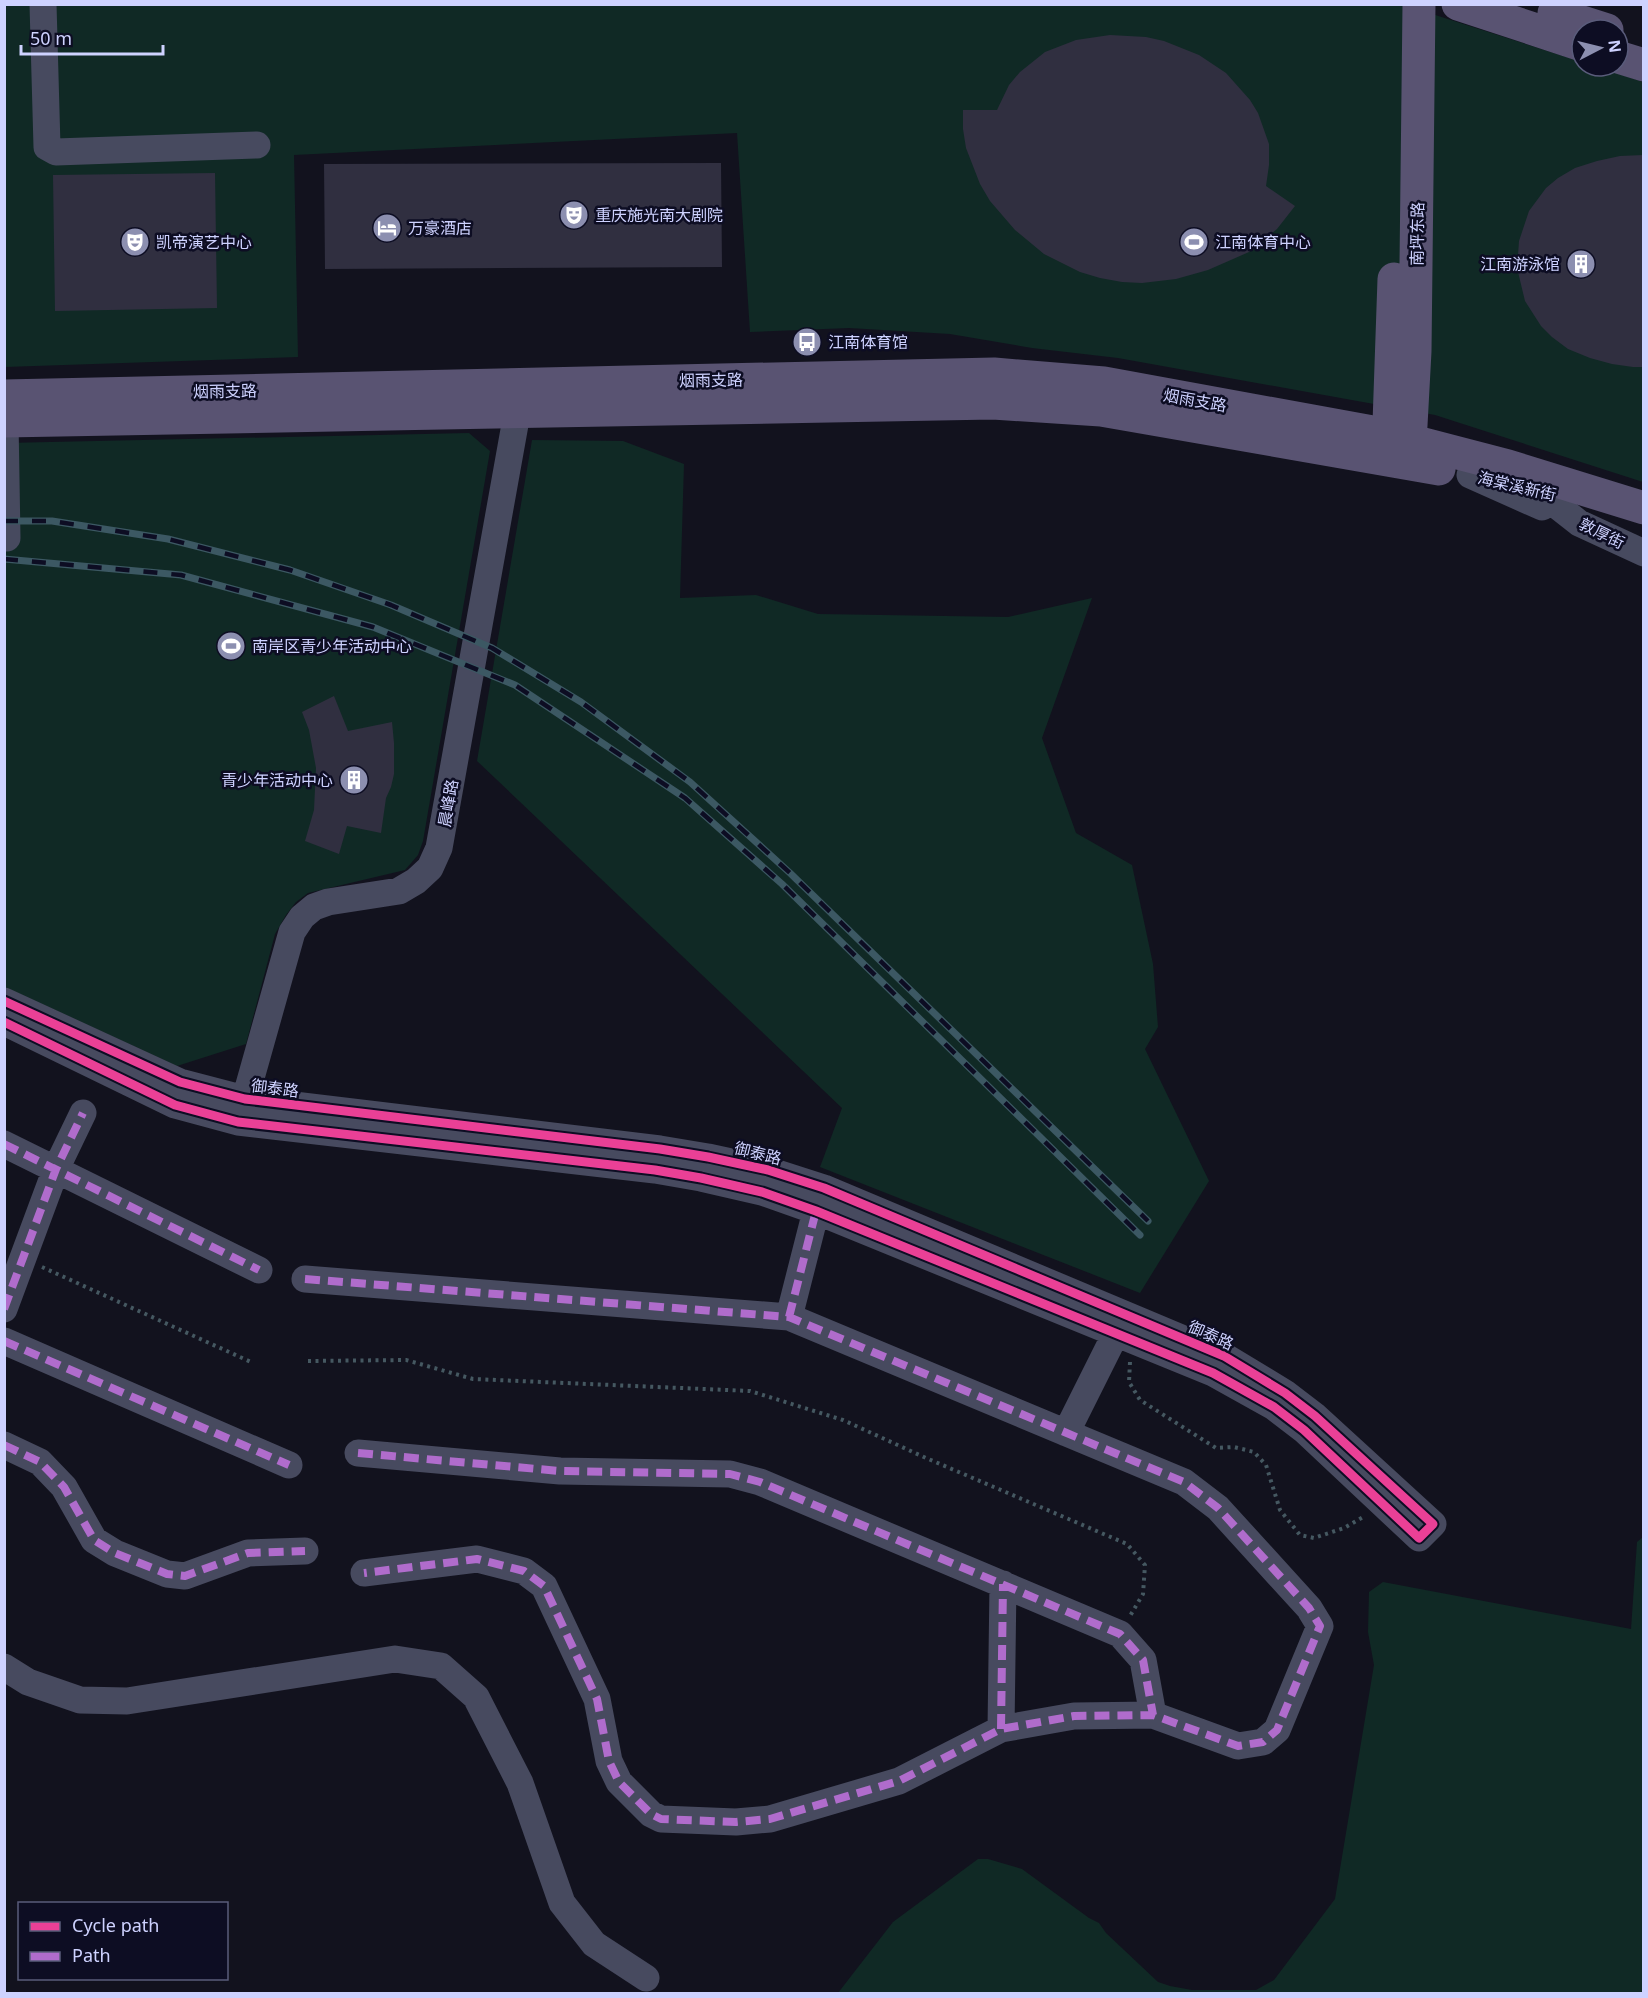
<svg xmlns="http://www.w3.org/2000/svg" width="1648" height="1998" font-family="'Noto Sans','Noto Sans SC',sans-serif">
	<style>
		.green { fill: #102925 }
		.building { fill: #302f40 }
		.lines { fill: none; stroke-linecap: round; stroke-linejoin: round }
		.path { stroke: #455861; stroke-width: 4; stroke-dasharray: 3 4.5; stroke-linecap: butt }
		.minor { stroke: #474a5f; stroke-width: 27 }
		.major { stroke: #595372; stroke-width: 33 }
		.rail-casing { stroke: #3c5863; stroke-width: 7 }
		.rail { stroke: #0d0d23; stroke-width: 4.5; stroke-dasharray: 14; stroke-linecap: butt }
		.quiet { stroke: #b06ccc; stroke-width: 8; stroke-dasharray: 15 8; stroke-linecap: butt }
		.cycleway-casing { stroke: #0d0d23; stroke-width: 13 }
		.cycleway { stroke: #ea4096; stroke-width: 9 }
		.labels { text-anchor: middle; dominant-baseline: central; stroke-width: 5; stroke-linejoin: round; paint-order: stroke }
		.poi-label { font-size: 16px; fill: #ced2ff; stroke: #0d0d23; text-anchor: start }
		.street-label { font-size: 16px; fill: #ced2ff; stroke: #0d0d23 }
	</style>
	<rect width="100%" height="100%" fill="#12121e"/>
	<path class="green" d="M4,5H1404L1582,62V66H1595L1643,82V482L1435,415L1118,358L1032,348L950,334L849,328L750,332L737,133L294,155L298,357L5,367Z
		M469,433L490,451L423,841L418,855L405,870L308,893L296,902L286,915L275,934L246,1044L177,1066L5,987V443Z
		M532,440L623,441L684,464L680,598L756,595L818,614L1008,617L1092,598L1042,738L1076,833L1132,865L1153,964L1158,1027L1145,1049L1209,1181L1140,1293L820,1167L842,1108L477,761Z
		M1643,1537V1993H838L893,1922L978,1859H988L1022,1869L1089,1918L1099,1923L1106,1933L1158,1982L1170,1986L1192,1990H1256L1274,1980L1335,1899L1374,1665L1368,1632L1369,1592L1383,1582L1631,1629L1637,1542Z"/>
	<path class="building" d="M1110,35L1146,37L1164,41L1199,55L1226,73L1250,100L1258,113L1269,144V165L1266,186L1295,206L1277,229L1249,252L1208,270L1176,279L1142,283L1122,282L1100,278L1080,272L1044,254L1015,230L990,201L980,184L966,148L963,129V110H997L1009,85L1020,72L1045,52L1076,40Z
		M1644,155V367H1633L1612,364L1590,358L1568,349L1552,337L1541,326L1525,301L1518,272V255L1519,241L1529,211L1546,188L1558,178L1575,168L1597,161L1620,156Z
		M721,163L722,267L325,269L324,164Z
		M215,173L217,308L55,311L53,175Z
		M334,696L348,731L392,722L394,743V774L391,787L386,798L381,833L347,826L339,854L305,841L314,810L316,768L309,730L302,712Z"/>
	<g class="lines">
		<path class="path" d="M42,1267L251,1362
			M308,1361L406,1360L473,1379L750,1391L843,1420L926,1458L1127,1544L1145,1565L1143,1594L1130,1616
			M1130,1362L1129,1382L1140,1400L1216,1448L1234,1447L1254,1452L1266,1465L1280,1510L1300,1535L1314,1538L1344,1528L1365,1516"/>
		<path class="minor" d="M43,4L47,147L56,152L257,145
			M1513,471L1579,523L1644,553
			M1470,475L1542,507
			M4,538H7L5,421
			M4,1001L180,1082L245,1099L660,1149L708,1157L768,1170L824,1188L1224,1356L1285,1393L1315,1416L1433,1524L1419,1538L1304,1430L1274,1407L1213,1373L816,1211L762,1192L701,1178L655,1170L238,1122L175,1105L4,1022
			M240,1117L292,932L302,917L314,907L328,902L399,891L416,881L430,868L439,848L521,391
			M4,1144L259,1270
			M305,1279L789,1317L1184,1482L1218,1508L1309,1608L1320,1626L1277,1730L1263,1742L1238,1746L1153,1715L1074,1716L1001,1729L899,1781L770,1819L736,1822L661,1819L651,1814L619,1782L609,1761L597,1699L544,1586L524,1571L477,1559L364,1573
			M4,1309L56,1169L83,1113
			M789,1317L816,1211
			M4,1341L289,1465
			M1066,1433L1123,1319
			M4,1445L40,1462L64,1487L94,1540L115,1553L167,1574L185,1576L248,1553L305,1551
			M358,1453L560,1471L730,1474L760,1482L1120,1634L1143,1660L1153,1715
			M4,1667L28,1682L80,1700L127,1701L395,1659L441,1666L476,1697L520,1783L562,1903L594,1944L646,1978
			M1001,1729L1003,1584"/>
		<path class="major" d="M1458,4L1582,45
			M1554,13L1607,30
			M1618,57L1644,65
			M4,396L994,374L1104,383L1389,435L1508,466L1644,508
			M4,421L993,403L1101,410L1439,469
			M1389,423L1394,279
			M1409,462L1415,351L1419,4"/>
		<g class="rail-casing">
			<path id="rail" d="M4,521H52L168,539L290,570L391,605L492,648L581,702L690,782L790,873L1148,1221
				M4,559L181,575L373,627L515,685L685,798L782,884L1140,1235"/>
		</g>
		<use href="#rail" class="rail"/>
		<path class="quiet" d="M4,1144L259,1270
			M305,1279L789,1317L1184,1482L1218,1508L1309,1608L1320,1626L1277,1730L1263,1742L1238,1746L1153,1715L1074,1716L1001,1729L899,1781L770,1819L736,1822L661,1819L651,1814L619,1782L609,1761L597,1699L544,1586L524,1571L477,1559L364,1573
			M4,1309L56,1169L83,1113
			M789,1317L816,1211
			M4,1341L289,1465
			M4,1445L40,1462L64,1487L94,1540L115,1553L167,1574L185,1576L248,1553L305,1551
			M358,1453L560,1471L730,1474L760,1482L1120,1634L1143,1660L1153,1715
			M1001,1729L1003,1584"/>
		<g class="cycleway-casing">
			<path id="cycleway" d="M4,1001L180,1082L245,1099L660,1149L708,1157L768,1170L824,1188L1224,1356L1285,1393L1315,1416L1433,1524L1419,1538L1304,1430L1274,1407L1213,1373L816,1211L762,1192L701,1178L655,1170L238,1122L175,1105L4,1022"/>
		</g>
		<use href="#cycleway" class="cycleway"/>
	</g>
	<defs>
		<g id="theatre-disc" transform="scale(1.5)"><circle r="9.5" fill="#8c8fb0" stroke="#0d0d23"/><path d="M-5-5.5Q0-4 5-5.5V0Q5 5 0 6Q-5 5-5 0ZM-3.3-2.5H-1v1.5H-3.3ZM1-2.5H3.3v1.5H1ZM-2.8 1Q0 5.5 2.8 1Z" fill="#fff"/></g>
		<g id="hotel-disc" transform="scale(1.5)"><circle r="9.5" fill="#8c8fb0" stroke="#0d0d23"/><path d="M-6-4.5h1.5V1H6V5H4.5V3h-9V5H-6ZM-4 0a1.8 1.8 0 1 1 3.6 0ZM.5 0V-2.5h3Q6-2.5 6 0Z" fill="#fff"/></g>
		<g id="stadium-disc" transform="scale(1.5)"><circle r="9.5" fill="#8c8fb0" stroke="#0d0d23"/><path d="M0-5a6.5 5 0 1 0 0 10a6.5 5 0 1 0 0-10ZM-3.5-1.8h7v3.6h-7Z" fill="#fff"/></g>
		<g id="building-disc" transform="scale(1.5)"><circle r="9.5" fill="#8c8fb0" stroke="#0d0d23"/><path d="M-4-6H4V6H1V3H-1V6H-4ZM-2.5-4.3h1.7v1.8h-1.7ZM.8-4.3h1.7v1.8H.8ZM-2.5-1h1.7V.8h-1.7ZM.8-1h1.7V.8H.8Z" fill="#fff"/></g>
		<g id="bus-disc" transform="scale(1.5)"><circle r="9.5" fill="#8c8fb0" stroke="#0d0d23"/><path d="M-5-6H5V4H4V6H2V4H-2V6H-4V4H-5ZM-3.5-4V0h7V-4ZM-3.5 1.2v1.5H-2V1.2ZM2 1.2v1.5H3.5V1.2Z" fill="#fff"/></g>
	</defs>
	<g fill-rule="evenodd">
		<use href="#theatre-disc" x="574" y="215"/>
		<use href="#hotel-disc" x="387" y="228"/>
		<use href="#theatre-disc" x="135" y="242"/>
		<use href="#stadium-disc" x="1194" y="242"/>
		<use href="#building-disc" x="1581" y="264"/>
		<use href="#bus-disc" x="807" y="342"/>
		<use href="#stadium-disc" x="231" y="646"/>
		<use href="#building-disc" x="354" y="780"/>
	</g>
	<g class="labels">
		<g class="poi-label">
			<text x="595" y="215">重庆施光南大剧院</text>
			<text x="408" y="228">万豪酒店</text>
			<text x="156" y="242">凯帝演艺中心</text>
			<text x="1215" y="242">江南体育中心</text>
			<text x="1560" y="264" text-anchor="end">江南游泳馆</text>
			<text x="828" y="342">江南体育馆</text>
			<text x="252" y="646">南岸区青少年活动中心</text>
			<text x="333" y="780" text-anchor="end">青少年活动中心</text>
		</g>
		<g class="street-label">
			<text transform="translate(1417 234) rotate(-89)">南坪东路</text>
			<text transform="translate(711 380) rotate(-1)">烟雨支路</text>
			<text transform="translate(225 391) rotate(-1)">烟雨支路</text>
			<text transform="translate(1195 400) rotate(10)">烟雨支路</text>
			<text transform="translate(1517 486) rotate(13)">海棠溪新街</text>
			<text transform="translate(1602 533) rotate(26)">敦厚街</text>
			<text transform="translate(448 803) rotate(-80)">晨峰路</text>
			<text transform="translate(275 1088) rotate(7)">御泰路</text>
			<text transform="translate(758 1153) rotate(14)">御泰路</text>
			<text transform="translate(1211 1335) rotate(24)">御泰路</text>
		</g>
	</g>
	<rect width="1648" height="1998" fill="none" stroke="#ced2ff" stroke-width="12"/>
	<rect x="18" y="1902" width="210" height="78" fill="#0d0d23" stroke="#5a5c7b" stroke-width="1.5"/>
	<rect x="30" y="1922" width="30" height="9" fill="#ea4096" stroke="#5a5c7b" stroke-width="1.5"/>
	<text x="72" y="1932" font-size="18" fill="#ced2ff">Cycle path</text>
	<rect x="30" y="1952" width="30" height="9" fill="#b06ccc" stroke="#5a5c7b" stroke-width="1.5"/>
	<text x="72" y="1962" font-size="18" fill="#ced2ff">Path</text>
	<g transform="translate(1600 48) rotate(83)"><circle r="28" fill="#0d0d23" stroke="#5a5c7b" stroke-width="1.5"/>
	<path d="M0-4.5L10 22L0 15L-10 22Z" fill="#8c8fb0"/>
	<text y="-9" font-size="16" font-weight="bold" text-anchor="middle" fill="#ced2ff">N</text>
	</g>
	<path d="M21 45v9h142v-9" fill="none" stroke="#ced2ff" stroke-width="3"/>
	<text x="30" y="45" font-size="18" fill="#ced2ff" stroke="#0d0d23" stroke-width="4.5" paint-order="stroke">50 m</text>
</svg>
